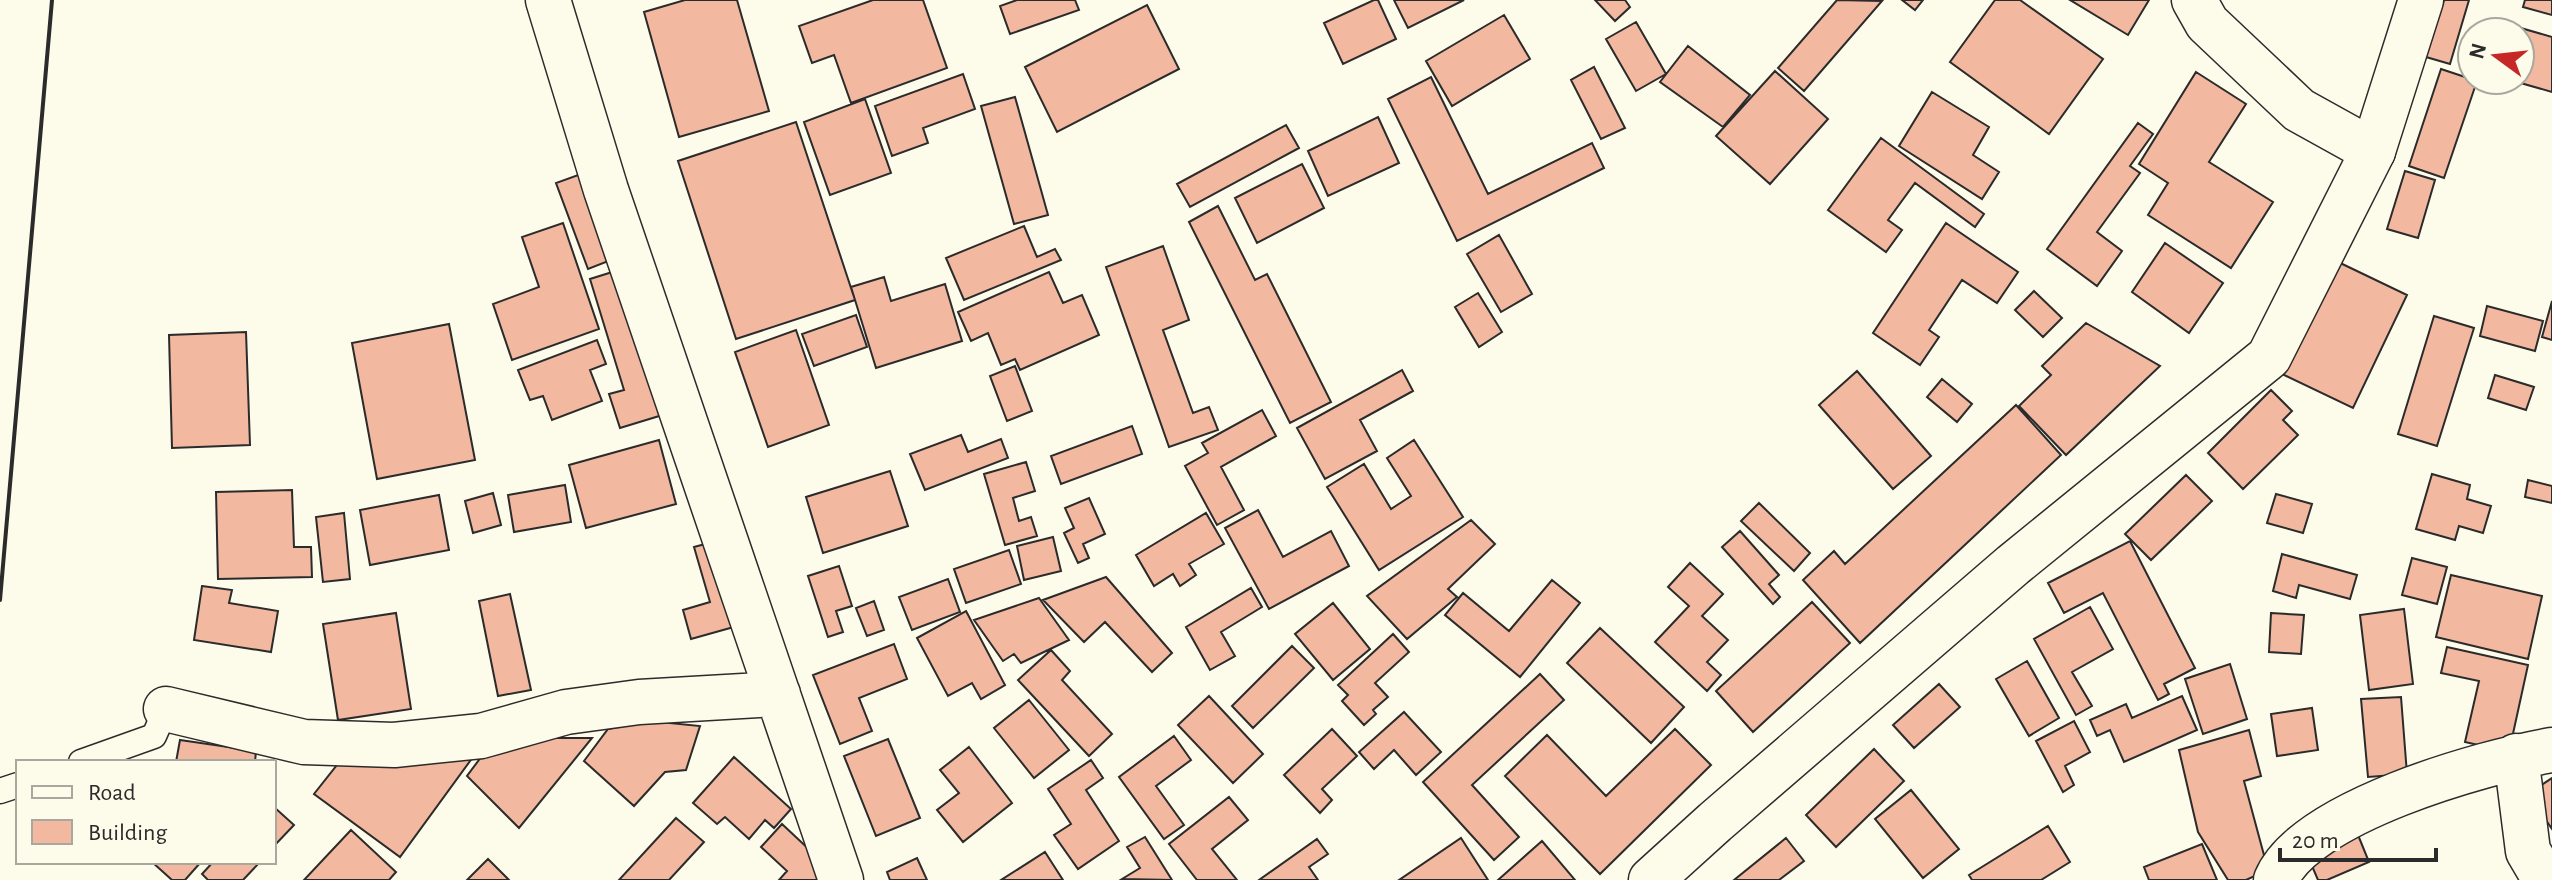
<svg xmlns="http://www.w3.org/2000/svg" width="2552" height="880" font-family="'Alegreya Sans',sans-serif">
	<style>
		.building { fill: #f2b8a0; stroke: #2b2b2b; stroke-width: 2 }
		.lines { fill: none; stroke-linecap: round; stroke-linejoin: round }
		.service-casing { stroke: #2b2b2b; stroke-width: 27 }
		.minor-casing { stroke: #2b2b2b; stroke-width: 47 }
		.tertiary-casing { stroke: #2b2b2b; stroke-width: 47 }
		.service { stroke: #fdfbea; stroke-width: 24 }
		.minor { stroke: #fdfbea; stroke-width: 44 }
		.tertiary { stroke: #fdfbea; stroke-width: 44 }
		.wall { stroke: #2b2b2b; stroke-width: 4 }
	</style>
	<rect width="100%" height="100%" fill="#fdfbea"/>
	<path class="building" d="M685,0H737L769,111L679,137L644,12Z
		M873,0H923L947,68L851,103L834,55L812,63L799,26Z
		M1017,0H1075L1079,10L1010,34L1000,6Z
		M1374,0H1378L1396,39L1343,64L1324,23Z
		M1394,0H1464L1408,28Z
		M1595,0H1625L1630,7L1615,21Z
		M1837,0L1882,1L1804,91L1778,68Z
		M1902,0H1923L1915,10Z
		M1995,0H2020L2103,59L2049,134L1950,62Z
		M2070,0H2149L2128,35Z
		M2444,0H2469L2450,64L2426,57Z
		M2525,0H2552V15L2523,7Z
		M1147,5L1179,69L1057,132L1025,67Z
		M1504,15L1530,59L1452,106L1426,61Z
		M1636,22L1666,74L1636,91L1606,39Z
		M2507,24L2552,37V92L2510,80H2520V32H2505Z
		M1688,46L1750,95L1723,127L1660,82Z
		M1594,67L1625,128L1601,139L1571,80Z
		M2441,69L2477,81L2444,178L2409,166Z
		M1775,71L1828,119L1770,184L1716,136Z
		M2196,72L2246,104L2209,162L2273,202L2231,268L2148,215L2168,183L2139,164Z
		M963,74L975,109L923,128L928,143L892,156L875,106Z
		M1431,77L1488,194L1592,143L1604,168L1457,241L1388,99Z
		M1932,92L1989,127L1973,155L1999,172L1982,199L1899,146Z
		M1015,97L1048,215L1014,224L981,106Z
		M865,99L891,173L830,195L804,122Z
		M1378,117L1399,163L1328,196L1308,151Z
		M796,122L855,300L736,339L678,161Z
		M2138,123L2153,134L2130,166L2140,173L2097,232L2122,251L2097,286L2047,249Z
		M1286,125L1299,148L1190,207L1177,184Z
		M1881,138L1984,214L1975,227L1915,183L1888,220L1902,230L1886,252L1828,210Z
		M1302,164L1324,208L1257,243L1235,198Z
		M592,170L624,255L588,269L556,183Z
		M2405,171L2435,180L2418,238L2387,229Z
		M1218,206L1255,280L1267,274L1331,402L1290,423L1189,222Z
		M563,223L599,329L512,360L493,304L539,287L522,237Z
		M1946,223L2018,272L1997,303L1962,280L1929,330L1939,337L1920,365L1873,333Z
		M1024,226L1037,257L1055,249L1061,260L964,300L946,258Z
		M1499,235L1532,294L1501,312L1467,254Z
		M2165,243L2223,283L2189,333L2132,292Z
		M1163,246L1189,320L1163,330L1193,413L1209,407L1218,430L1169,447L1106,267Z
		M2334,260L2407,295L2353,408L2280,373Z
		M625,268L669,413L620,428L609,394L624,390L590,279Z
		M1049,272L1063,303L1082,295L1099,335L1020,370L1015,359L1001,365L988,333L971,341L958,312Z
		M884,277L891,301L945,284L962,341L876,368L851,287Z
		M2034,291L2062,318L2043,337L2015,310Z
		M1478,293L1502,332L1479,347L1455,307Z
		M2552,301V340L2542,337Z
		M2487,306L2543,321L2535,351L2480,336Z
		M856,315L867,347L814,366L802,334Z
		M2434,316L2474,328L2437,446L2398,434Z
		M2086,323L2160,366L2066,455L2019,406L2051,375L2042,366Z
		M449,324L475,460L377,479L352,343Z
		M796,330L829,425L768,447L735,352Z
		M246,332L250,445L172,448L169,335Z
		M597,340L606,364L590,370L602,401L552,420L543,396L530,400L518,370Z
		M1015,366L1032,411L1007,421L990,376Z
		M1402,370L1413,391L1360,420L1377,451L1325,479L1297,428Z
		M1857,371L1931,456L1893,489L1819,405Z
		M2495,375L2534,387L2526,410L2488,398Z
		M1942,379L1972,404L1957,422L1927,397Z
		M2271,390L2292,411L2283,420L2298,435L2243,489L2208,453Z
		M2016,405L2061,455L1860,643L1803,580L1834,551L1845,564Z
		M1262,410L1276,436L1221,467L1244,510L1217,525L1185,466L1208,453L1202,443Z
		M1132,426L1142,454L1061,484L1051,456Z
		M961,435L968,452L1001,439L1008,458L925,490L910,454Z
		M659,440L676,504L586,528L569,465Z
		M1414,440L1463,517L1379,570L1327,487L1364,464L1391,509L1411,496L1387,458Z
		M1026,462L1035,491L1013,498L1019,521L1031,517L1037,536L1005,545L984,474Z
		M890,471L908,526L823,553L806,497Z
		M2432,474L2470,485L2467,499L2491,506L2483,533L2459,526L2455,540L2416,529Z
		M2186,475L2212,501L2151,560L2125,534Z
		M2528,480L2552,486V503L2525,497Z
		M565,485L571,522L514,532L508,495Z
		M292,490L294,547H311L312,577L218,579L216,492Z
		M493,493L501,525L473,533L465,501Z
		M2276,494L2312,504L2303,533L2267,523Z
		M439,495L449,550L370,565L360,510Z
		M1089,498L1105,534L1083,544L1089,558L1078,563L1064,533L1074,528L1065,508Z
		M1759,503L1810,553L1794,571L1741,521Z
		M1258,510L1283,557L1331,531L1349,566L1269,609L1225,528Z
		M344,513L350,579L323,582L316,517Z
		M1206,513L1224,544L1189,564L1196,575L1180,586L1173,574L1154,586L1136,555Z
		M1471,520L1495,544L1448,589L1457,597L1407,639L1367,596Z
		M1740,531L1779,575L1769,584L1780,597L1773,604L1722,547Z
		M1053,537L1061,571L1024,580L1017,546Z
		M724,539L748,623L691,639L683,610L710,602L694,547Z
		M2130,541L2195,668L2164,684L2169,694L2158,700L2103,593L2064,613L2048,583Z
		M1009,550L1021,584L966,603L954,569Z
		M2282,554L2357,575L2350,599L2299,585L2296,598L2273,591Z
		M2412,558L2447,567L2437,604L2402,595Z
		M1690,563L1723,594L1702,616L1728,640L1707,662L1721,675L1707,691L1655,642L1689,606L1668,587Z
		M839,566L852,606L836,611L843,632L828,637L808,576Z
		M2451,575L2542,596L2528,659L2436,637Z
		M1106,577L1172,653L1152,672L1105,622L1084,642L1043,600Z
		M948,579L960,612L912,630L899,597Z
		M1552,580L1580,603L1520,677L1445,615L1463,593L1509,631Z
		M202,586L232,590L229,603L278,611L271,652L194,640Z
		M1251,588L1262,607L1221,632L1235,656L1210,670L1186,627Z
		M510,594L531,690L498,696L479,601Z
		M1039,598L1069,640L1021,663L1014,654L1003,661L974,620Z
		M874,601L884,630L867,636L856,608Z
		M1812,602L1850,643L1753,732L1716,691Z
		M1333,603L1370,649L1333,680L1295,634Z
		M2090,607L2113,649L2072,672L2092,706L2076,715L2034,639Z
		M2404,609L2413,684L2369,690L2360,615Z
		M966,611L1005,685L981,699L972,683L948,696L917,638Z
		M396,613L411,709L338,720L323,624Z
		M2271,613L2304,615L2301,654L2269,652Z
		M1600,628L1684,707L1651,743L1567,663Z
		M1393,634L1409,652L1375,683L1388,697L1373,710L1376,714L1364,725L1342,701L1348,695L1338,685Z
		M894,644L907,679L859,698L872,731L840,744L813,675Z
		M1292,646L1314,668L1253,728L1232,706Z
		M2447,647L2528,665L2509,752L2465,742L2479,681L2441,673Z
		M1051,650L1070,671L1062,680L1112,734L1089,756L1018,680Z
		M2027,661L2059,718L2029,736L1996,679Z
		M2230,664L2247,719L2203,734L2185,679Z
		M1540,674L1564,700L1472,785L1519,837L1494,860L1423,782Z
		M1939,684L1960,707L1914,748L1893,725Z
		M1209,696L1263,754L1233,783L1178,725Z
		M2182,696L2197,730L2124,762L2110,730L2097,736L2090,720L2126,704L2132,718Z
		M2401,697L2407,774L2368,777L2361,699Z
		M1029,700L1069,750L1034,778L994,728Z
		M2312,708L2318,750L2277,756L2271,714Z
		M1404,712L1441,752L1416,775L1394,750L1374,769L1359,752Z
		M650,721L700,726L686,770L665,772L634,806L584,761L608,729Z
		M2074,721L2090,752L2065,766L2074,785L2063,792L2036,741Z
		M1332,729L1357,756L1322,789L1332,800L1320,813L1284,775Z
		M1675,729L1711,765L1600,874L1505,776L1547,735L1606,796Z
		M2249,730L2261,776L2244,781L2268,870L2246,880H2228L2198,832L2179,750Z
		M1174,736L1191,760L1156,786L1184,825L1164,839L1119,777Z
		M546,738H592L519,828L467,776L490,745Z
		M888,739L920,818L876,836L844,756Z
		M180,740L256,751L255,762H176Z
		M481,746L400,857L314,794L337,765Z
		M969,747L1012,803L963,842L937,810L959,793L940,770Z
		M1874,749L1904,781L1836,847L1806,815Z
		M734,757L791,809L774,828L765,820L749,839L725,817L717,824L693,803Z
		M1091,760L1103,778L1086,790L1119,841L1078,869L1054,835L1071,824L1048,789Z
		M2552,778V829L2528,794Z
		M1911,790L1959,849L1923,878L1875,819Z
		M1229,797L1248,820L1212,849L1237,880H1197L1169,844Z
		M274,807L294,825L274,846Z
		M676,818L704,842L669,880H619Z
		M782,824L830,869L820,880H779L787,871L761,847Z
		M2048,826L2070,862L2041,880H1972L1969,875Z
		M351,830L396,872L389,880H304Z
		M2356,830L2369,862L2327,880H2318L2306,852Z
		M1145,837L1172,880L1122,879L1140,868L1127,847Z
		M1461,838L1488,880H1399Z
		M1786,838L1804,861L1779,880H1734Z
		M1317,839L1328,854L1309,867L1318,880H1259Z
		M1542,841L1575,880H1498Z
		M2202,844L2217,880H2149L2144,867Z
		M1045,852L1063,880H1001Z
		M917,858L927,880H890L887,872Z
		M488,859L509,880H467Z
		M152,862H201L185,880H172Z
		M213,862H260L243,880H208L202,874Z"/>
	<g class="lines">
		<g class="service-casing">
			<path id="service" d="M81,762L154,736L166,709
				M0,791L18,785"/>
		</g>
		<g class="minor-casing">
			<path id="minor" d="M548,0L606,190L841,880
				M2194,0L2207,23L2299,110L2373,151
				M166,709L304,742L394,745L481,736L566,712L639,702L778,694
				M2516,756L2528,851L2545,880
				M2276,880C2304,812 2483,762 2552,750"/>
		</g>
		<g class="tertiary-casing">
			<path id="tertiary" d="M1651,880L1715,822L2013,565L2269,357L2373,151L2421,0"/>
		</g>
		<use href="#service" class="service"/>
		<use href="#minor" class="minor"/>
		<use href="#tertiary" class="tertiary"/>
		<path class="wall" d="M0,600L52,0"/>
	</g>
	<rect x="16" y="760" width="260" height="104" fill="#fdfbea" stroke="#a9a89e" stroke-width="2"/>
	<rect x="32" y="786" width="40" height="12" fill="#fdfbea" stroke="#a9a89e" stroke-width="2"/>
	<text x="88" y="800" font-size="24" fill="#2b2b2b">Road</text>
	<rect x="32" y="820" width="40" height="24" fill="#f2b8a0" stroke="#a9a89e" stroke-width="2"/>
	<text x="88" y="840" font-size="24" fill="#2b2b2b">Building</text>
	<g transform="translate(2496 56) rotate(285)"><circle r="38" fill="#fdfbea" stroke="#a9a89e" stroke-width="2"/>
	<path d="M0-6L14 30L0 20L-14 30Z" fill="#c62828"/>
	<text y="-12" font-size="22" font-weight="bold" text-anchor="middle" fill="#2b2b2b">N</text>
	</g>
	<path d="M2280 848v12h156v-12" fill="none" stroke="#2b2b2b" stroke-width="4"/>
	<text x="2292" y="848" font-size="24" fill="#2b2b2b" stroke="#fdfbea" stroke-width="6" paint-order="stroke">20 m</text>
</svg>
